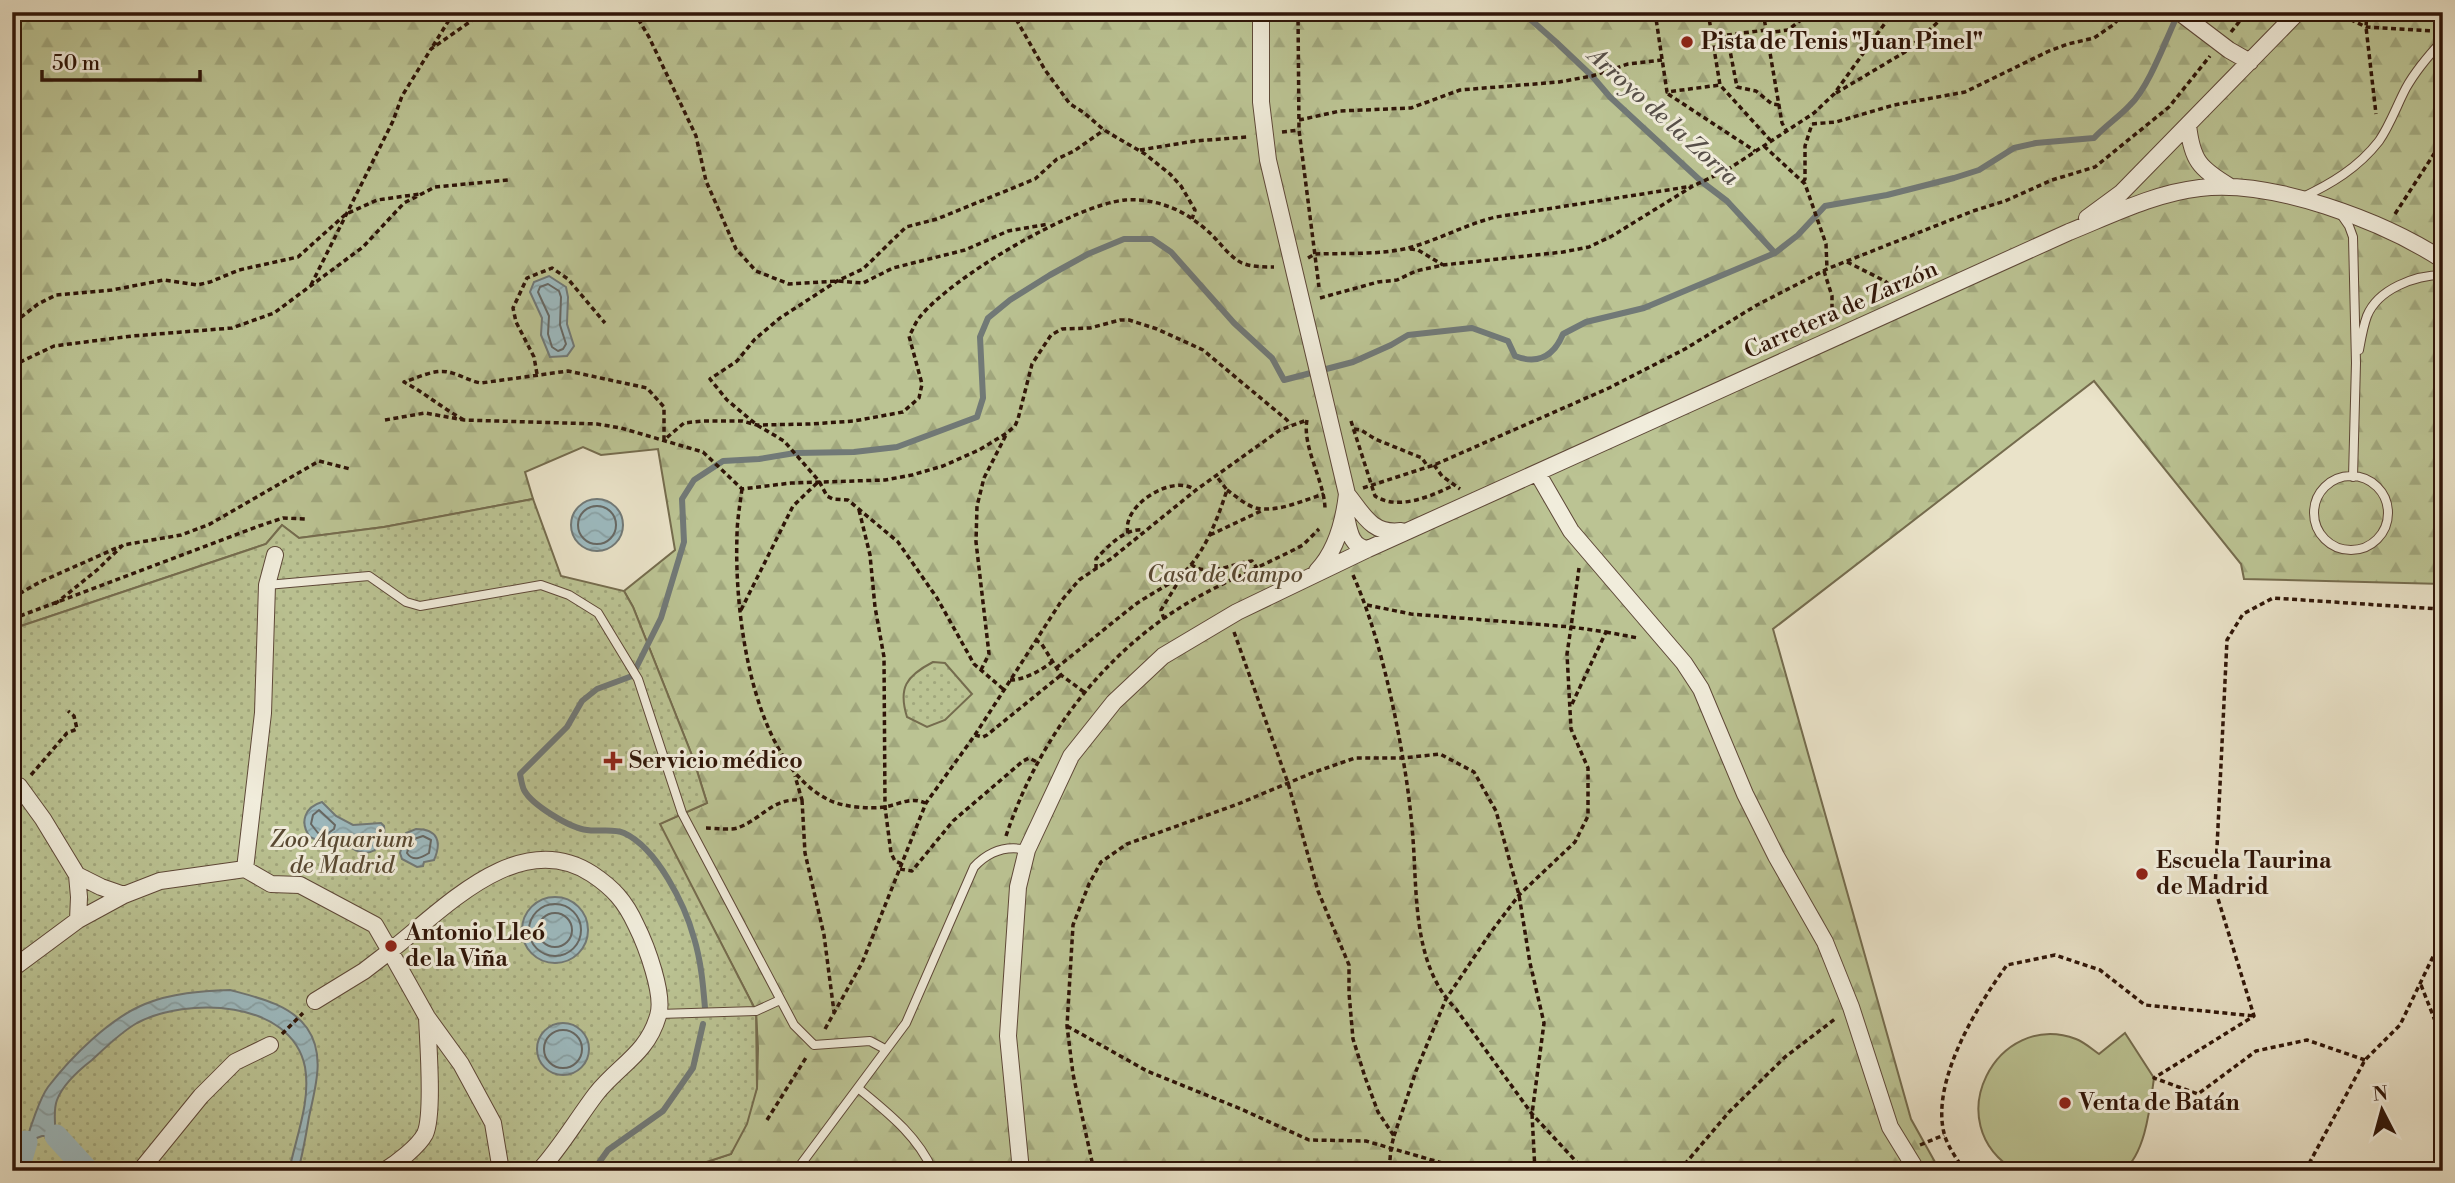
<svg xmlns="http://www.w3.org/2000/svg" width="2455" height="1183" font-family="'Libre Bodoni',serif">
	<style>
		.grass { fill: #bbc393; stroke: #756c4e; stroke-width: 2 }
		.forest { fill: url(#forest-firs); stroke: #756c4e; stroke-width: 2 }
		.park { fill: url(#park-dots); stroke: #756c4e; stroke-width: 2 }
		.water { fill: url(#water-waves); stroke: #717977; stroke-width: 2 }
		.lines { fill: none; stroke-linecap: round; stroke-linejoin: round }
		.shore { stroke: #666864; stroke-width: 2 }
		.stream { stroke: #717977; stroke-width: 6 }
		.canal { stroke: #9dbbc1; stroke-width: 23 }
		.lane-casing { stroke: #5e4838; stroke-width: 10 }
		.street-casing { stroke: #5e4838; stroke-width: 18 }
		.path { stroke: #2f1508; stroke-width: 3.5; stroke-dasharray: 5 3.5; stroke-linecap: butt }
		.lane { stroke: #f1eddc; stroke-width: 8 }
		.street { stroke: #f1eddc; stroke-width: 16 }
		.poi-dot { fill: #8f2418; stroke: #f1eddc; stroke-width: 2.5 }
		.labels { text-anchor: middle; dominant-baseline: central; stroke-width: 6; stroke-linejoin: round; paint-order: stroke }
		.poi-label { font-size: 23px; font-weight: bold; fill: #2f1508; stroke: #f1eddc; text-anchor: start }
		.street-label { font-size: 23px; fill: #2f1508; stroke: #f1eddc }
		.park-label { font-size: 23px; font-style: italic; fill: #594932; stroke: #f1eddc }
		.water-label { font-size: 24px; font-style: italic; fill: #564f49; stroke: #f1eddc }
	</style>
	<defs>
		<pattern id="forest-firs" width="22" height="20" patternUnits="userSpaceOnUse" patternTransform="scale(1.75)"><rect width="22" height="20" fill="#bbc393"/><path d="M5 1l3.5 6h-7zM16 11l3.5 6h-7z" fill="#a1a77d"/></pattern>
		<pattern id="park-dots" width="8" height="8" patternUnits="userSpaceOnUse" patternTransform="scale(1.75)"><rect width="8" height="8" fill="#bbc393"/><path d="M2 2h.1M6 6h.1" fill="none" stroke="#a1a77d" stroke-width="1.8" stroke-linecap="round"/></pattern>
		<pattern id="water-waves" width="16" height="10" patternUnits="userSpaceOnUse" patternTransform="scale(1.75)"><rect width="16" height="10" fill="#9dbbc1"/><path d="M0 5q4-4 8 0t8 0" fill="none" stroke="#88a0a4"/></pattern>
	</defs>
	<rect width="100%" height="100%" fill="#eae3c9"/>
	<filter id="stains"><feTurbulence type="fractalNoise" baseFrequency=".00286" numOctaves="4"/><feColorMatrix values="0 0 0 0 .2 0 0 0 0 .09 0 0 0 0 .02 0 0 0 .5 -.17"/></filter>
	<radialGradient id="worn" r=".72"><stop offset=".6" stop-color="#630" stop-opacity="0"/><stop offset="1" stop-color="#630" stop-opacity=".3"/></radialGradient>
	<path class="grass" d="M2125,1033L2154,1078C2150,1106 2146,1153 2123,1171H2016C1936,1124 1997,1009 2076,1039C2084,1042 2092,1049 2099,1054Z"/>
	<path class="forest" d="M12,12H2443V584L2244,579L2241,564L2094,381L1773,629L1911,1119L1940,1171H679L731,1154L757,1088L758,1048L756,1011L659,824L707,803L693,758L633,607L624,591L675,550L658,449L601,455L583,447L525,472L533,499L384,527L299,538L282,525L266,544L12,629Z"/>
	<path class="park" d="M533,499L561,576L624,591L633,607L693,758L707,803L660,824L756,1011L757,1088L747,1124L731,1154L679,1171H12V629L266,544L282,525L299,538L384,527Z
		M933,662L945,663L972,694L945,720L927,727L907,717C898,688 906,676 933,662Z"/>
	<path class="water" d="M549,276L566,287L568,297L567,324L574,346L567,356L550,357L541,335L542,318L530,292L534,282Z
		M571 525a26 26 0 1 1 52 0a26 26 0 1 1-52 0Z
		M322,802L336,816L353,825L381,823L384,826C387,849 367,861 349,846L346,835L339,834C329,841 322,843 310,837C299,822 305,807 322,802Z
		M416,829C438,829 442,842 434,860L424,862L423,866L417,867L402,859L400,853L406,833Z
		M522 930a33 33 0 1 1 66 0a33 33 0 1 1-66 0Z
		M230,990C256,997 290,1004 307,1028C326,1055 315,1088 309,1117C306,1135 303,1153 298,1171H289C296,1137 311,1101 305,1067C291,999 186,997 137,1023C121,1032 106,1047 92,1060C79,1070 63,1084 57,1100C53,1110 55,1125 56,1136H42L26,1142C30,1128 40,1098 48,1087C71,1057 110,1018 145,1004C172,993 201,991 230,990Z
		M537 1049a26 26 0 1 1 52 0a26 26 0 1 1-52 0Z"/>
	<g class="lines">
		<path class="shore" d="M548,284L559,291L561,297L560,325L566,344L563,349L558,351L552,347L548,334L549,316L538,292L540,287Z
			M578 525a19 19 0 1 1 38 0a19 19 0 1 1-38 0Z
			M319,810L335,825L334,829L327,834L318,833L311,824L313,815Z
			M423,836L431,840L429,853C421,858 413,862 407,853L411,840Z
			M529 930a26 26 0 1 1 52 0a26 26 0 1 1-52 0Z
			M538 930a17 17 0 1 1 34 0a17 17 0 1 1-34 0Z
			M544 1049a19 19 0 1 1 38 0a19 19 0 1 1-38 0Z"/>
		<path class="stream" d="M1522,12L1556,42L1592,76L1610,97L1702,182L1727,201L1775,253
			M705,1008C703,984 701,961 694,938C685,905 657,848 624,833C613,828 598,832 587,830C570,828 532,805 524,790C522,786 521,779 520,774L567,727L582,701L597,689L632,676L661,618L684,542L682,499L694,480L723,461L759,459L795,453L854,452L897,447L977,417L983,398L980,337L988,318L1010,300L1050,275L1088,254L1124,239H1152L1171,252L1234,323L1272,358L1284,380L1353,362L1391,345L1408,335L1472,328L1508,341L1515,356C1538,365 1554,356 1563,334L1586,322L1644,308L1775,253L1798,235L1825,206L1887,195L1954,178L1979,170L2014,148L2036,143L2094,138C2105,126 2119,117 2130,105C2149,87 2166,39 2178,14
			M593,1171L608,1150L663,1111L693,1068L703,1024"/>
		<path class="canal" d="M56,1136L88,1171
			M20,1171L21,1159L26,1142"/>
		<g class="lane-casing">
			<path id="lane" d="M2301,198C2331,184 2358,168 2379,141C2390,125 2397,105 2406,88C2416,70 2429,55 2443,40
				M2340,213L2349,226L2353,237L2356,363L2353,477
				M2359,350C2361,339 2363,327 2367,316C2378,289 2415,275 2443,275
				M2314 513a37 37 0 1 1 74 0a37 37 0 1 1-74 0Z
				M267,585L369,576L406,602L420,606L541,585L569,595L598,613L638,679L682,813L794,1025L814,1045L870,1041L885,1049
				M659,1014L756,1011L780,1000
				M858,1088C888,1113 917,1135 933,1171
				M796,1171L906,1023L974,867C989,851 1006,845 1027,850"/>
		</g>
		<g class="street-casing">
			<path id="street" d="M1261,12V102L1268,160L1347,494C1344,520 1336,551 1317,571
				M2179,12L2229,50L2250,62
				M2188,125C2192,160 2199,168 2229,186
				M2087,218L2121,193L2298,12
				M1538,474L1571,531L1684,663L1701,689L1745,794L1776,856L1825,942L1851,1007L1890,1127L1917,1171
				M1347,494C1363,514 1372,535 1401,531
				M1345,512C1349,527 1349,547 1368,549
				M275,555L267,585L263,713L245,869L271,884L300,885L375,925L390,951L364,971L315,1001
				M12,785L19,786L43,819L77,875L79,897L78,920L12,969
				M77,875L101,887L124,895
				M78,920L124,895L160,881L245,869
				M140,1171L201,1096L235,1062L270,1045
				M384,1171C397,1163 418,1147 425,1134C434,1115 428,1042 427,1017
				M501,1171L493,1123L461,1064L427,1017L390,951C443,910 519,826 592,874C613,888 625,901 636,925C646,945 665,995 658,1016C647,1054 619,1065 596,1094C577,1119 561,1147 539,1171
				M1021,1171L1008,1036L1018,887L1027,850L1071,756L1114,702L1163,656L1237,612L1368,549L2069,232C2111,215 2155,193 2200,188C2272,179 2383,221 2443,260"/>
		</g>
		<path class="path" d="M634,12L649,37L696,136L706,181L736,249L756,271L789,284L837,281L863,283L893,268L965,250L1008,231L1049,224
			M1012,12L1045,70L1070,104L1083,112L1104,130L1145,154L1170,174L1181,186L1195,210L1192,219
			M1298,12L1299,130L1319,287
			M1655,12L1667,92L1720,85
			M1708,12L1720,85L1770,140
			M1763,12L1782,123L1786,130
			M2335,12L2366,27L2434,31
			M2367,12L2366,27L2376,114
			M2231,32L2247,12
			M1767,33L1788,30L1811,12
			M1727,35L1766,30
			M1712,38L1727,35L1737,87L1756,91L1772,104L1780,105
			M433,46L454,12
			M1836,93L1905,52L1949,12
			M1668,94L1755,151
			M1299,120L1340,111L1411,108L1460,90L1559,82L1592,76L1628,64L1662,60
			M1812,124L1836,122L1894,105L1965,92L2049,51L2068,44L2094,38L2113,25L2125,12
			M1282,132L1299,130
			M1764,146L1805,184L1826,244L1827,269
			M1140,150L1195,141L1247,137
			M1803,182L1805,179V146L1812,124
			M2395,214L2443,140
			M1410,249L1418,250L1443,265
			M1308,258L1315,254C1344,253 1381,255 1408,248C1439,240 1466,224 1496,217L1693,186
			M1847,262L1885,281L1896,291
			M1824,271L1832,296V320
			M311,285L393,121L402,96L431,49L484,12
			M1320,298L1378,282L1397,280L1416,271L1443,265L1563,252L1589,247L1612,236L1693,186L1727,170L1814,113L1834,94L1893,12
			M12,332L20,318L38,304L56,295L112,290L164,280L197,285L210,282L239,270L298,257L346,214L377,200L420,194
			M12,366L54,346L132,336L232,328L274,313L363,247L404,203L435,187L508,180
			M537,374L534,357L516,322L513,308L527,278L552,268L568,279L605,323
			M385,420L425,413L464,420L597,424L621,428L703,452L742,489L791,483L885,480L912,475L943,466L979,450L1007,433L1015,426L1018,419L1032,364L1051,335L1062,329L1090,328L1120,320H1129L1157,329L1203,350L1287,420L1290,425
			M464,420C442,408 425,393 404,382C417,378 434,369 448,372C459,374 469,381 481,383L568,371L647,388L664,407V440L684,423L702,421H742L757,425L810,424L854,421L903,412L919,398L922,384L909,336C913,330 915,323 919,318C951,277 1074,205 1125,200C1139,199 1153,201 1167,206C1183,211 1199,223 1211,234C1221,244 1230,257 1242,263C1252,267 1263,267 1274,267
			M1307,420C1302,447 1324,480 1325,508
			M1351,421L1375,496C1398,511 1432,496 1454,485
			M1354,429L1361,430L1375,439L1422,458L1428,467
			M1434,465L1442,476L1460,489
			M1363,488L1434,465L1609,388L1685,349L1757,305L1827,269L1973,211L2005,201L2052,180L2095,167L2169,107L2210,56
			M742,489C740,504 737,521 737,536C734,613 752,765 831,801C845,807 869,809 884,807C899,805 910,796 925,803
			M1227,490C1236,496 1245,505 1256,508C1277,513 1304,500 1324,494
			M859,510L870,555L875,607L884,657L885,807L891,853L895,861L902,864
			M1128,533C1121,505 1174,473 1195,490
			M1210,535L1263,510
			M1191,564C1206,578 1234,563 1252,561L1257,568
			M1096,569V559C1108,546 1125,528 1143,530
			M1353,575C1377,629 1393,700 1403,759C1407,781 1410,805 1412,827C1418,887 1410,963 1456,1009L1532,1114L1585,1171
			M12,598L40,582L121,546
			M55,604L97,570L123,545L181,535L210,524L319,461L350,469
			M1367,605L1411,614L1571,627L1567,654L1571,729L1588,768V816L1575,842L1519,895L1491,932L1446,999L1416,1071L1394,1136
			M741,610L793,506L817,483
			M12,619L259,526L283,518L305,519
			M1164,619L1161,610L1177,584L1174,579
			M1234,632L1288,783L1318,891L1349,965V993L1353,1039L1365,1077L1378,1112L1394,1136L1391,1148L1389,1171
			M1606,632L1638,638
			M1035,640L1041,643L1061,675L1084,692
			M1056,668C1083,647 1109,625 1136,604C1153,592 1175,583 1189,567C1208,545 1218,517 1227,490L1217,477
			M981,670L989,654L976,542L977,506L984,478L1006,435
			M1010,680C1024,680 1040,671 1052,662
			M1003,689L974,664L937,598L898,542L848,500L833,499L827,496L819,481L784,441L757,425L727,400L710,379L737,361L755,339L780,318L837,281L863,269L906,227L937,219L1035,179L1057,159L1074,151L1104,130
			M1572,704L1606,632L1571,627L1579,568
			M975,735L983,737L987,735L1061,675
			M31,775L67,733L77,729L74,716L68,711
			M802,800L805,853L824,935L834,1012
			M706,828C716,828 732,831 740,827C764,817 772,798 802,800L795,776
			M1006,836C1039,737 1106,648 1198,597C1232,578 1269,563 1303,545L1319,529
			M900,869L912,871L953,821L1023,761L1029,758L1037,762
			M2421,985L2443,1041
			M1067,1026L1147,1071L1241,1109L1309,1140L1366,1141L1442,1163H1626L1662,1171
			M825,1029L862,963L926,803L975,735L1062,600L1079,580L1112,558L1196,490L1280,430L1307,420
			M282,1034L303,1013
			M2365,1060L2307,1040L2256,1051L2198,1094L2154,1078L2254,1016L2215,889L2227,640L2243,614L2273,598L2439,609L2443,613
			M767,1120L807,1056
			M1920,1145L1944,1135
			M1094,1171L1073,1074L1067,1026L1073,925L1089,884L1101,862L1127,844L1238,804L1312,773L1355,758H1403L1440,754L1474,772L1496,811L1519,895L1530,963L1544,1023L1532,1114L1535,1171
			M1679,1171L1729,1112L1785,1057L1835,1019
			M1965,1171C1958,1161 1947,1146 1944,1133C1931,1081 1977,1006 2007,965L2055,955L2100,970L2145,1005L2254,1016
			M2305,1171L2365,1060L2400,1025L2443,936"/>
		<use href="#lane" class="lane"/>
		<use href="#street" class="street"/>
	</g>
	<g class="poi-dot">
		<circle cx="1687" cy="42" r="7"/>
		<path d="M609.5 750.5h7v7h7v7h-7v7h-7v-7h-7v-7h7z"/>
		<circle cx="2142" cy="874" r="7"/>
		<circle cx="391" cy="946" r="7"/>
		<circle cx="2065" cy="1103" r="7"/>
	</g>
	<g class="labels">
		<g class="poi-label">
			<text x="1701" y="42">Pista de Tenis "Juan Pinel"</text>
			<text x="629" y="761">Servicio médico</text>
			<text x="2156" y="861">Escuela Taurina<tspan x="2156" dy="26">de Madrid</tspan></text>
			<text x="405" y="933">Antonio Lleó<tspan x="405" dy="26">de la Viña</tspan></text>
			<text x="2079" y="1103">Venta de Batán</text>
		</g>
		<g class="street-label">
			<text transform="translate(1841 310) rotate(-24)">Carretera de Zarzón</text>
		</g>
		<g class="park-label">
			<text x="1225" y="575">Casa de Campo</text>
			<text x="342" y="840">Zoo Aquarium<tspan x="342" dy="26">de Madrid</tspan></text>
		</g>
		<g class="water-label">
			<text transform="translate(1663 117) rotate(42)">Arroyo de la Zorra</text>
		</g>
	</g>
	<rect width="2455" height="1183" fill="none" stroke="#eae3c9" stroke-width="42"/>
	<rect x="14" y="14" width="2427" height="1155" fill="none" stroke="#2f1508" stroke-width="3.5"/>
	<rect x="21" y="21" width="2413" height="1141" fill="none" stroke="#2f1508" stroke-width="2"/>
	<g transform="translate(2382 1110) rotate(354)" stroke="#f1eddc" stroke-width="5" paint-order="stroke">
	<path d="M0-5L12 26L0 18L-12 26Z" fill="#2f1508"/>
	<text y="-10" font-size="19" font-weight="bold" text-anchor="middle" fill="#2f1508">N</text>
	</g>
	<path d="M42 70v10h158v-10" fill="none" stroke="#2f1508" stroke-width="3.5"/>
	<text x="52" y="70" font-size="21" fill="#2f1508" stroke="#f1eddc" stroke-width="5" paint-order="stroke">50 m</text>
	<rect width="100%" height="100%" filter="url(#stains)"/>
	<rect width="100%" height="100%" fill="url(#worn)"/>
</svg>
